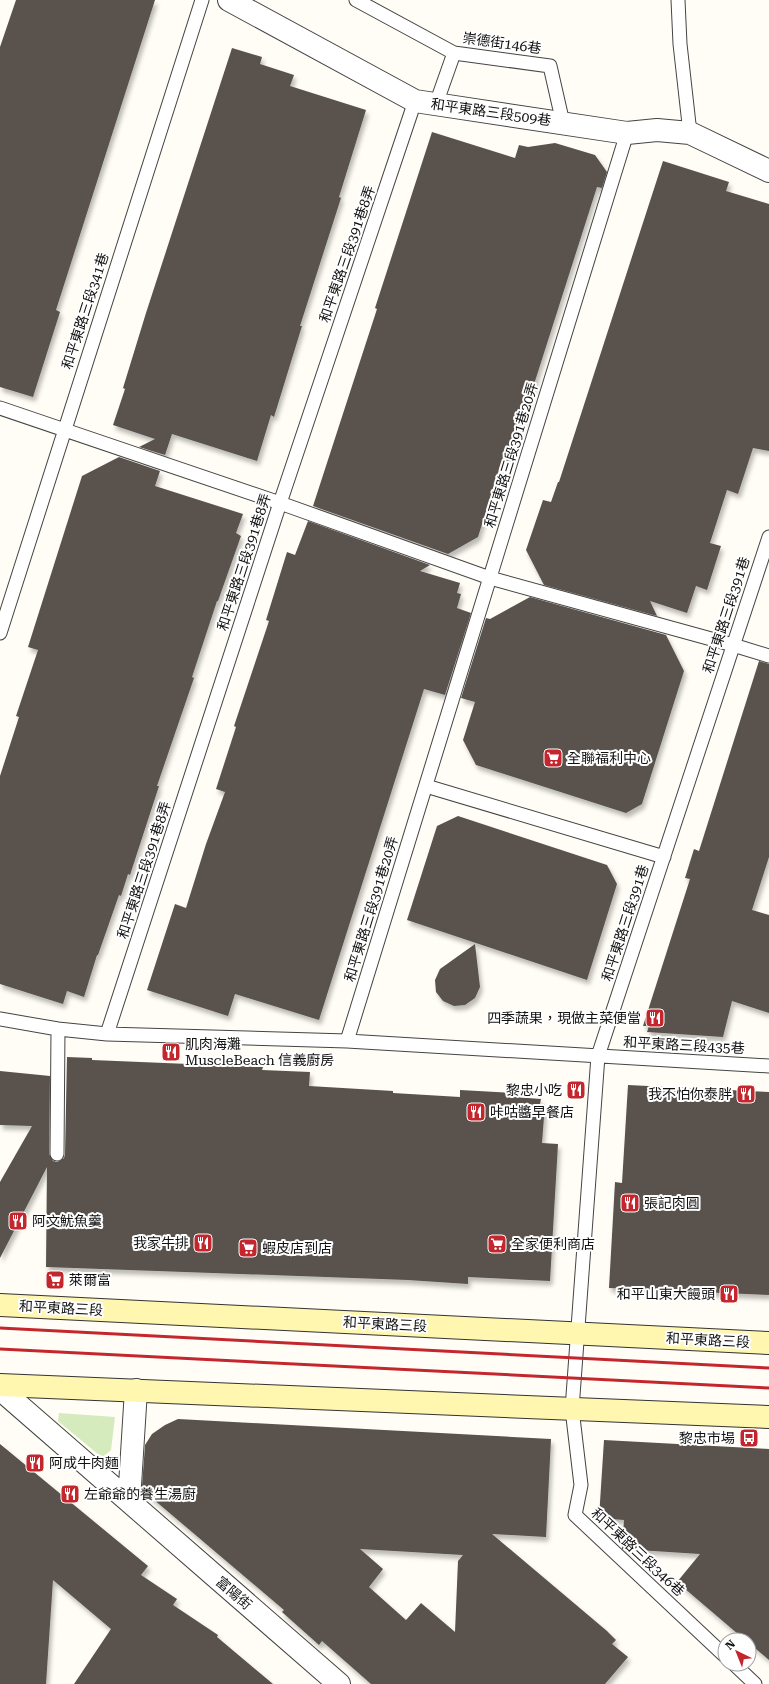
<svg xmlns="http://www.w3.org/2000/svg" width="769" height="1684" font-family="'Roboto Serif','Noto Sans TC',serif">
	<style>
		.green { fill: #d5ebbd }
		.building { fill: #5a524d; fill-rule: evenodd; filter: url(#shadow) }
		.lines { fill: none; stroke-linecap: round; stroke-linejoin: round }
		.lane-casing { stroke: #444; stroke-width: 15 }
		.street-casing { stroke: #444; stroke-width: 24 }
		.secondary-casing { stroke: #333; stroke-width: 24 }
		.lane { stroke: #fff; stroke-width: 13 }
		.street { stroke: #fff; stroke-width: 22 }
		.secondary { stroke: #fff6b0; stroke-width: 22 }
		.rail { stroke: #c4262e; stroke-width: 3 }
		.labels { text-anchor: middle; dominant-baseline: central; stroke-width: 4; stroke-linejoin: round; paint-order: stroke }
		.street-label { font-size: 14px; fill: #111; stroke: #fff }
		.poi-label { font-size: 14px; fill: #111; stroke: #fff; text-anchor: start }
	</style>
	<defs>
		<filter id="shadow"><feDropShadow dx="2.5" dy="4.5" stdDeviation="2" flood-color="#0004"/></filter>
	</defs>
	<rect width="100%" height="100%" fill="#fffdf5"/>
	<path class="green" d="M59,1413L115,1417L111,1450L104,1456L99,1455L58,1421Z"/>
	<path class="building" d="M16,0H155L56,310L60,312L33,397L0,387V47Z
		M232,48L262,57L260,64L294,75L290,86L366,110L339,197L341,198L300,326H302L274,417L271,415L257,461L172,434L165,455L139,447L155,439L113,425L125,389L123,388L146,313Z
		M432,132L515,158L519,145L528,147L555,143L595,155L607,172L602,188L597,187L521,425L508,462L502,460L478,537L448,554L313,506L377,309L375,308Z
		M663,161L729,182L726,191L769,204V451L753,448L738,494L727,490L710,543L721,546L707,590L696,586L687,613L650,601L657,616L544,585L526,550L543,500L551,502L558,482H559Z
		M119,457L160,471L155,486L243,514L236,533L241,536L218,601H217L192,677L194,678L157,786H159L130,875L128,874L121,896L119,895L98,955H97L84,997L67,991L63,1004L0,984V776L19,717L16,716L38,650L28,647L82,476Z
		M308,521L430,565L420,571L460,583L457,593L461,594L457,608L471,613L445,695L424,689L319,1020L235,994L228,1016L147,990L175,904L186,908L206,844L225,792L216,789L236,727L234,726L269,621L266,620L287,552L295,555Z
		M530,597L666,635L684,671L642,804L626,813L476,765L463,740L475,702L461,698L486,618L490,619Z
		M759,661L769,664V857L752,910L769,915V1013L732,1001L723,1037L647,1032L649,1026H643L690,879L685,878L694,849L699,851Z
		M458,816L607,865L617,884L587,980L407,920L437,826Z
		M475,944L480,987L475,998L465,1005L454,1006L443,1001L436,992L435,980L440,969Z
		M67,1057L92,1058V1060L263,1067L262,1070L310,1072L309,1086L393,1091V1093L460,1097V1090L514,1093V1097L541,1099L540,1104H545L542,1143L558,1144L550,1281L468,1277V1284L408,1280L46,1267L47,1167L0,1258V1182L32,1126L0,1125V1071L50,1076L49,1154L53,1161L57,1162L64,1158L65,1154Z
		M628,1085L769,1092V1295L609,1288L615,1182L622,1183Z
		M178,1419L551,1439L546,1537L492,1534L607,1631L616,1640L612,1644L628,1657L605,1684H371L322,1641L319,1645L282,1612L284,1610L146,1493L142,1486L145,1445L152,1434L165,1425ZM360,1549L463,1555L458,1561L455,1632L421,1603L406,1620L369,1587L383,1569Z
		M604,1440L769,1449V1660L749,1643V1640H745L677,1582L700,1554L622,1549L624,1520L599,1518Z
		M0,1444L148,1566L141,1575L177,1599L173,1605L218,1635L217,1637L273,1684H74L111,1629L53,1580L46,1684H0Z"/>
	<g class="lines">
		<g class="lane-casing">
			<path id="lane" d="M356,0L454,53L550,66L563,123
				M678,0L680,44L690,133
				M436,104L454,53
				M0,408L280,503L490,578L733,645L769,656
				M0,633L202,0
				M426,786L664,857
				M0,1019L58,1029L107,1034L347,1041L769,1066
				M107,1034L280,503L415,101
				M347,1041L627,133
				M57,1154L58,1029
				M725,1656L575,1515L581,1485L572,1409L598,1056L769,537
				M734,1664L755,1684"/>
		</g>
		<g class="street-casing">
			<path id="street" d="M229,0L415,101L627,133L657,130L690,133L769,171
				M0,1389L339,1684
				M129,1501L136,1390"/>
		</g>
		<g class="secondary-casing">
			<path id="secondary" d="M0,1305L769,1343
				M0,1385L769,1417"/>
		</g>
		<use href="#lane" class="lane"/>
		<use href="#street" class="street"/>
		<use href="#secondary" class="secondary"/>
		<path class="rail" d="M0,1328L769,1368
			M0,1349L769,1388"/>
	</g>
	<defs>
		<g id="supermarket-square" transform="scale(1)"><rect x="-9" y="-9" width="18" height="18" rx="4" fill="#c4262e" stroke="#fff"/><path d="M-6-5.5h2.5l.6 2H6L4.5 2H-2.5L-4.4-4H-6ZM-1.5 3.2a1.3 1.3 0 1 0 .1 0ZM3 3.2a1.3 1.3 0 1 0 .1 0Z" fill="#fff"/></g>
		<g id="restaurant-square" transform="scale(1)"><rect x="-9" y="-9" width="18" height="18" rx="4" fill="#c4262e" stroke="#fff"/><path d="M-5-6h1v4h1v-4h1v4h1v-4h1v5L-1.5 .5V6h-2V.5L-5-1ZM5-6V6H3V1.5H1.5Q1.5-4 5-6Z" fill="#fff"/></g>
		<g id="bus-square" transform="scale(1)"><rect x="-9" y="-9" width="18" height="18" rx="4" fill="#c4262e" stroke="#fff"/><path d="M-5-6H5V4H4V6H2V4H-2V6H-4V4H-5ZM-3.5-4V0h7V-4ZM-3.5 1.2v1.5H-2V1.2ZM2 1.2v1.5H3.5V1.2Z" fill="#fff"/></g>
	</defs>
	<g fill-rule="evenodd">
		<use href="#supermarket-square" x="553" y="758"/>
		<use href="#restaurant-square" x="655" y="1018"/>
		<use href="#restaurant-square" x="171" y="1052"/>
		<use href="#restaurant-square" x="576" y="1090"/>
		<use href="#restaurant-square" x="746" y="1094"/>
		<use href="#restaurant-square" x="476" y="1112"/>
		<use href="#restaurant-square" x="630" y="1203"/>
		<use href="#restaurant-square" x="18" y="1221"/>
		<use href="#restaurant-square" x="203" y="1243"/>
		<use href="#supermarket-square" x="497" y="1244"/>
		<use href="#supermarket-square" x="248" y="1248"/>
		<use href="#supermarket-square" x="55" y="1280"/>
		<use href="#restaurant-square" x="729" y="1294"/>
		<use href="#bus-square" x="749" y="1438"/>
		<use href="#restaurant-square" x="35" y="1463"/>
		<use href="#restaurant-square" x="70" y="1494"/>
	</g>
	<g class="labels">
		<g class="street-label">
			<text transform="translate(502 43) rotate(8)">崇德街146巷</text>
			<text transform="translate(491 112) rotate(8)">和平東路三段509巷</text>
			<text transform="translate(347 254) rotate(-71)">和平東路三段391巷8弄</text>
			<text transform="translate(85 311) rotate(-72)">和平東路三段341巷</text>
			<text transform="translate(511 455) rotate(-73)">和平東路三段391巷20弄</text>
			<text transform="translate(244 562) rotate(-72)">和平東路三段391巷8弄</text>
			<text transform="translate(726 615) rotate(-72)">和平東路三段391巷</text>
			<text transform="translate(144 870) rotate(-72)">和平東路三段391巷8弄</text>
			<text transform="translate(371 909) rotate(-73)">和平東路三段391巷20弄</text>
			<text transform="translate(625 923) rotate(-72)">和平東路三段391巷</text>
			<text transform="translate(684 1045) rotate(3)">和平東路三段435巷</text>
			<text transform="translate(61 1308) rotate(3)">和平東路三段</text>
			<text transform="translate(385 1324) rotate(3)">和平東路三段</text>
			<text transform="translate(708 1340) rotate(3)">和平東路三段</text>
			<text transform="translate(638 1552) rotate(43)">和平東路三段346巷</text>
			<text transform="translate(234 1593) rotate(41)">富陽街</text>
		</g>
		<g class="poi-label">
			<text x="567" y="758">全聯福利中心</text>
			<text x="641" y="1018" text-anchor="end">四季蔬果，現做主菜便當</text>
			<text x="185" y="1044">肌肉海灘<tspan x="185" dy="16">MuscleBeach 信義廚房</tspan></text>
			<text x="562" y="1090" text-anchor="end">黎忠小吃</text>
			<text x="732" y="1094" text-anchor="end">我不怕你泰胖</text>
			<text x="490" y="1112">咔咕醬早餐店</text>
			<text x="644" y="1203">張記肉圓</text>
			<text x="32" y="1221">阿文魷魚羹</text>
			<text x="189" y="1243" text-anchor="end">我家牛排</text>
			<text x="511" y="1244">全家便利商店</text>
			<text x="262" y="1248">蝦皮店到店</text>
			<text x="69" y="1280">萊爾富</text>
			<text x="715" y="1294" text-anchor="end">和平山東大饅頭</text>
			<text x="735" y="1438" text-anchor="end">黎忠市場</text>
			<text x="49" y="1463">阿成牛肉麵</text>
			<text x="84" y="1494">左爺爺的養生湯廚</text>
		</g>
	</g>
	<g transform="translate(737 1652) rotate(317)"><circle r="19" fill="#ffffff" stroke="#a0a0a0"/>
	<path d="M0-3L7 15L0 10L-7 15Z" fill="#c4262e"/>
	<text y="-6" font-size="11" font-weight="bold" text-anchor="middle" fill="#111111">N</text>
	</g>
</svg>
